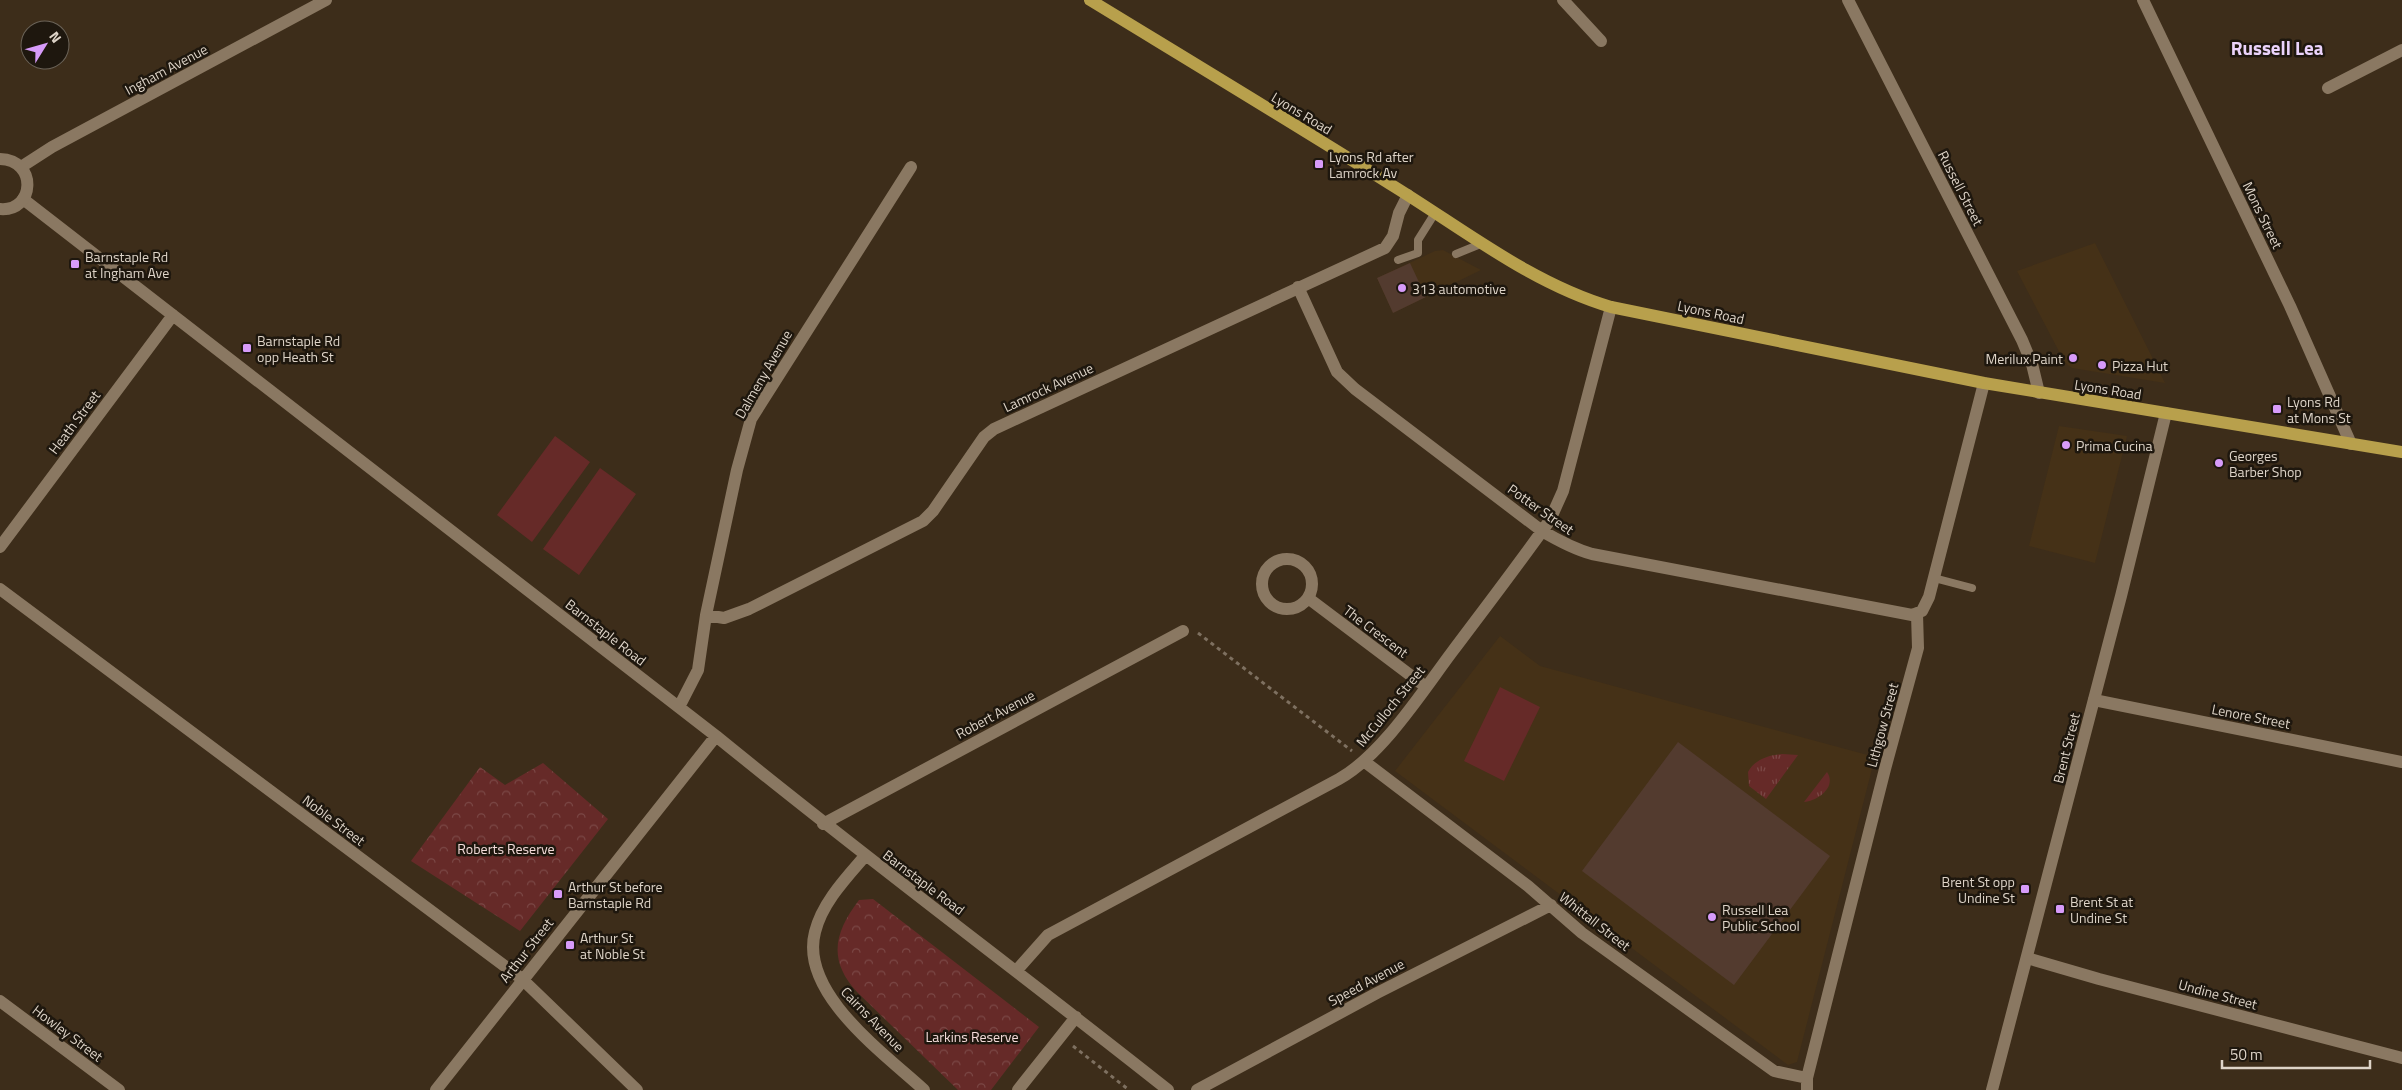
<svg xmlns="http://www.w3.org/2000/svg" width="2402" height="1090" font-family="'Titillium Web',sans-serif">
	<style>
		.built { fill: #453117 }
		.grass { fill: url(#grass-tufts) }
		.forest { fill: url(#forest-crowns) }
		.pitch { fill: #662a28 }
		.building { fill: #533b2f }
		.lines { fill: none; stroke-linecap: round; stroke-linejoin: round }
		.path { stroke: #7e7060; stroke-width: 3; stroke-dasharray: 4 4; stroke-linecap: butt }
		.service { stroke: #8a7862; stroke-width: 8 }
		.minor { stroke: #8a7862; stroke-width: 12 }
		.tertiary { stroke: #8a7862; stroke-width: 12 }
		.secondary { stroke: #8a7862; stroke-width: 12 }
		.primary { stroke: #b8a04c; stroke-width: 12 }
		.poi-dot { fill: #d79bf9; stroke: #1e170e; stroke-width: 2 }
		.labels { text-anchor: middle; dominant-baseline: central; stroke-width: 5; stroke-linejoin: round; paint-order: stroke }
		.street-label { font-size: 14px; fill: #ded4c8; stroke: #1e170e }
		.poi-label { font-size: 14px; fill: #ded4c8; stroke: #1e170e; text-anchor: start }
		.park-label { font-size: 14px; fill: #f3dbd9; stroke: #1e170e }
		.district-label { font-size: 19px; font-weight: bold; fill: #ebd3fb; stroke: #1e170e }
	</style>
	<defs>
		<pattern id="grass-tufts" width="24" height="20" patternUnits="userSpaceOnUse" patternTransform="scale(1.25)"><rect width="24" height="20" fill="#662a28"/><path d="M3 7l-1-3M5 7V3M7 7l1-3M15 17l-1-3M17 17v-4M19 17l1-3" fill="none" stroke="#7b4846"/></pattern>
		<pattern id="forest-crowns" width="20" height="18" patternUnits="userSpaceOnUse" patternTransform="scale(1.25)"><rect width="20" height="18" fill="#662a28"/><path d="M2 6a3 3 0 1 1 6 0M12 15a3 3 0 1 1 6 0" fill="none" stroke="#7b4846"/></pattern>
	</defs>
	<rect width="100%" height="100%" fill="#3d2d1a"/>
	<path class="built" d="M2095,243L2165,383L2072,368L2065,363L2017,271Z
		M1443,250L1481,270L1393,313L1377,278L1435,251Z
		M2059,426L2127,436L2095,563L2029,546Z
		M1500,636L1540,666L1875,757L1797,1062L1788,1065L1395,771Z"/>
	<path class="grass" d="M1782,754L1798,755L1766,799L1749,786L1748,772C1755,759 1769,755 1782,754Z
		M1827,772C1837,787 1818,801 1804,802Z"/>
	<path class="forest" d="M543,763L608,819L520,931L411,861L480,767L505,785Z
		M873,899L1039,1027L991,1090H958L857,992C827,959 835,932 859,900Z"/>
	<path class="pitch" d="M555,436L590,462L532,542L497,515Z
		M600,468L636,494L579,575L543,549Z
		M1500,687L1540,707L1504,781L1464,761Z"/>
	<path class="building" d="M1410,263L1426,297L1393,313L1377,278Z
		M1678,742L1830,856L1734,985L1582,871Z"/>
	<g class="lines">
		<path class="path" d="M1198,633L1352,751
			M1073,1046L1129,1090"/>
		<path class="service" d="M1456,254L1483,243
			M1398,260L1418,253V240L1435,213
			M1934,578L1972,588"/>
		<path class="minor" d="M1563,0L1601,41
			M1848,0L2022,340L2032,364L2039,393
			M2143,0L2290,306L2351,444
			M2328,88L2402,50
			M23,199L716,736C864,857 1018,971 1168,1090
			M1298,287L1337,372L1355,389L1542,531C1559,541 1574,549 1592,554L1912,615L1922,611L1929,597L1984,383
			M0,547L173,315
			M1262 584a25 25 0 1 1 50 0a25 25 0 1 1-50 0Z
			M0,589L522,979L637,1090
			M1308,598L1426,687
			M706,615L724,618L749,609L923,521L933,511L984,437L994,429L1385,248L1393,236L1399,213L1408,195
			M2094,700L2402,762
			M679,707L698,670L706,615L737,470L751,419L911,167
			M1365,762L1528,886L1582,933L1774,1071L1807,1078
			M823,824L1183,631
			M865,856C846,878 822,903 815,932C799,993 885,1054 924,1090
			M2027,958L2099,979L2402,1058
			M1017,970L1048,935L1339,779C1382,755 1422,692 1452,652C1485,608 1518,565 1550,520L1563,491L1611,307
			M0,1001L119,1090
			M436,1090L716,736
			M1018,1090L1076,1017
			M1197,1090L1377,993L1551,905
			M1807,1090V1078L1885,769L1918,648L1917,614"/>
		<path class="tertiary" d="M0,159C38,160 35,212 0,209
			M21,167L52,147L326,0"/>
		<path class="secondary" d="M1992,1090L2121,596L2166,413"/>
		<path class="primary" d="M1090,0C1190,61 1291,122 1390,184C1462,228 1530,283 1611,307L1984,383L2402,452"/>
	</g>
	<g class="poi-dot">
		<rect x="1314" y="159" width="10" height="10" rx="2.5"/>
		<rect x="70" y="259" width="10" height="10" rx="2.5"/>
		<circle cx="1402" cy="288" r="5"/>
		<rect x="242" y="343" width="10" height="10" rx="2.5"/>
		<circle cx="2073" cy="358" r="5"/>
		<circle cx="2102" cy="365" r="5"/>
		<rect x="2272" y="404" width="10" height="10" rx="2.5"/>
		<circle cx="2066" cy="445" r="5"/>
		<circle cx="2219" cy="463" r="5"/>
		<rect x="2020" y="884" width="10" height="10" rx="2.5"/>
		<rect x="553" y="889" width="10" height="10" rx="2.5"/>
		<rect x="2055" y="904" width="10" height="10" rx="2.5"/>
		<circle cx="1712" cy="917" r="5"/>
		<rect x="565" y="940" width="10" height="10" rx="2.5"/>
	</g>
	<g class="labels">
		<g class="street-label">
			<text transform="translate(166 69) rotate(-28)">Ingham Avenue</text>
			<text transform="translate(1302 113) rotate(31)">Lyons Road</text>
			<text transform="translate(1961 188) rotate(63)">Russell Street</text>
			<text transform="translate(2263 215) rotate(64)">Mons Street</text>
			<text transform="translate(1711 312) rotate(12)">Lyons Road</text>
			<text transform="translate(763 374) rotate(-60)">Dalmeny Avenue</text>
			<text transform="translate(1048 387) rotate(-25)">Lamrock Avenue</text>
			<text transform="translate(2108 389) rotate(9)">Lyons Road</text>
			<text transform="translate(74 422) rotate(-53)">Heath Street</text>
			<text transform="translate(1541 509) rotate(35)">Potter Street</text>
			<text transform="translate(1376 631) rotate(37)">The Crescent</text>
			<text transform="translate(606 632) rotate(38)">Barnstaple Road</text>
			<text transform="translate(1390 706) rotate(-51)">McCulloch Street</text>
			<text transform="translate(995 714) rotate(-28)">Robert Avenue</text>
			<text transform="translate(2251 716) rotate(11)">Lenore Street</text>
			<text transform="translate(1882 725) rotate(-75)">Lithgow Street</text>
			<text transform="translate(2066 748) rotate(-76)">Brent Street</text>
			<text transform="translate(334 820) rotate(37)">Noble Street</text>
			<text transform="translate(924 882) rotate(37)">Barnstaple Road</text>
			<text transform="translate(1595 921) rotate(38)">Whittall Street</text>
			<text transform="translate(526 950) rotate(-52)">Arthur Street</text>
			<text transform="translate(1366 982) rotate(-28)">Speed Avenue</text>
			<text transform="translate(2218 994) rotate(15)">Undine Street</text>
			<text transform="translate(873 1019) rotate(46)">Cairns Avenue</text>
			<text transform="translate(68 1033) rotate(37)">Howley Street</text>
		</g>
		<g class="poi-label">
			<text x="1329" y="156">Lyons Rd after<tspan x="1329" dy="16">Lamrock Av</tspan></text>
			<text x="85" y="256">Barnstaple Rd<tspan x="85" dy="16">at Ingham Ave</tspan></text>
			<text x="1412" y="288">313 automotive</text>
			<text x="257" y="340">Barnstaple Rd<tspan x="257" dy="16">opp Heath St</tspan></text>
			<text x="2063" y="358" text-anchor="end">Merilux Paint</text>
			<text x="2112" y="365">Pizza Hut</text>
			<text x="2287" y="401">Lyons Rd<tspan x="2287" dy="16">at Mons St</tspan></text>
			<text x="2076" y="445">Prima Cucina</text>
			<text x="2229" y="455">Georges<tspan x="2229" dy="16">Barber Shop</tspan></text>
			<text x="2015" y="881" text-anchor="end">Brent St opp<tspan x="2015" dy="16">Undine St</tspan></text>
			<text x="568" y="886">Arthur St before<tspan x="568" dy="16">Barnstaple Rd</tspan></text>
			<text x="2070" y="901">Brent St at<tspan x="2070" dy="16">Undine St</tspan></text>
			<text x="1722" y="909">Russell Lea<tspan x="1722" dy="16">Public School</tspan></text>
			<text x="580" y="937">Arthur St<tspan x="580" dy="16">at Noble St</tspan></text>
		</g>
		<g class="park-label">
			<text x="506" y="848">Roberts Reserve</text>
			<text x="972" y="1036">Larkins Reserve</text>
		</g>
		<g class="district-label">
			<text x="2277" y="47">Russell Lea</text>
		</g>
	</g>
	<g transform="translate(45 45) rotate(53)"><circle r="24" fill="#1e170e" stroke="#6b6358"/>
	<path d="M0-4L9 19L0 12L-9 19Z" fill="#d79bf9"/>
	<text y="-8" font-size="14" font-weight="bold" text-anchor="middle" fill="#ded4c8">N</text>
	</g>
	<path d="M2222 1060v8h148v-8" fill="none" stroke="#ded4c8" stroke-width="2.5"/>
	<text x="2230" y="1060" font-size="15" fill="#ded4c8" stroke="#1e170e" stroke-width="4" paint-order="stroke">50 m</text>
</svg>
